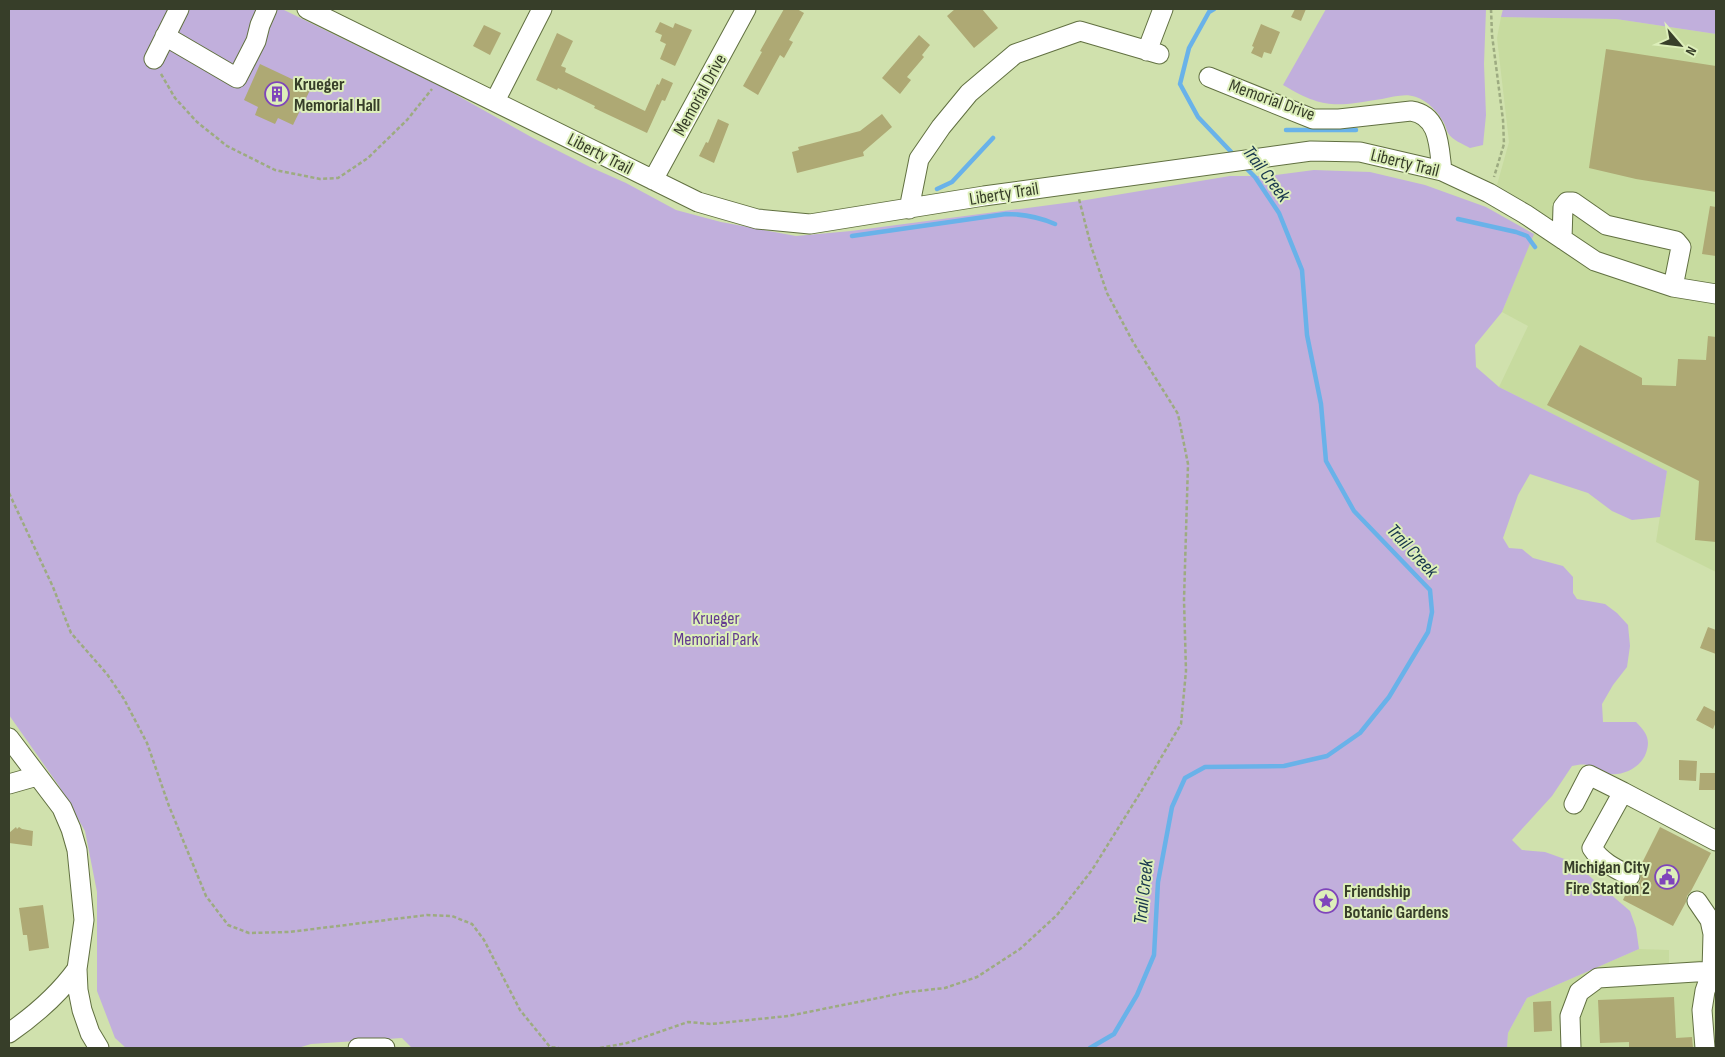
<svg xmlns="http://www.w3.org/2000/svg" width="1725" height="1057" font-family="'Sofia Sans Condensed',sans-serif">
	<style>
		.built { fill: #c7db9f }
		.green { fill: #c1afdc }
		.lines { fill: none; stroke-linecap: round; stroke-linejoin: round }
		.stream { stroke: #69b2e9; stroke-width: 4.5 }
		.building { fill: #aea974 }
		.minor-casing { stroke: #617041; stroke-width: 21 }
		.path { stroke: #9dab81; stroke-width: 2.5; stroke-dasharray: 4 2.5; stroke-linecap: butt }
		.minor { stroke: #fff; stroke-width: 19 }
		.labels { text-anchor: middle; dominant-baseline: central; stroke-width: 4; stroke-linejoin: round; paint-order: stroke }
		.poi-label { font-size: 18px; font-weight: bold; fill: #373e29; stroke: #ddefba; text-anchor: start }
		.street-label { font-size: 18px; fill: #373e29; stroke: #ddefba }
		.park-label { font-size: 18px; fill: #633a90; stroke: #ddefba }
		.water-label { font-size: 19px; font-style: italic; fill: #16354c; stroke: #ddefba }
	</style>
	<rect width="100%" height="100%" fill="#d0e1ad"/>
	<path class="built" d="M1501,17L1616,19L1716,34V572L1656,542L1667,471L1499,387L1528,326L1502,312L1541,215L1515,196L1497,185L1509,142L1497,38Z
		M1639,949L1669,950V964L1716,958V1048H1507L1508,1033L1527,998Z"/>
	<path class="green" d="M9,9H282L444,88L533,138L590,167L626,183L676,210L721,222L796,236L851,231L1080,201L1230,176H1269L1314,170L1370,172L1425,185L1486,207L1534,234L1502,312L1475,345L1476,367L1499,387L1667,471L1660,517L1632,520L1612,511L1588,493L1530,474L1518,495L1503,538L1509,548L1522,549L1533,558L1563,566L1573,577V593L1577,599L1605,604L1617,613L1628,625L1630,646L1627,667L1613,685L1602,704L1603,722H1636C1646,732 1651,739 1646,753C1641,768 1620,778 1605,773C1599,772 1593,767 1587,765C1583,764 1577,765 1572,766L1552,796L1512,840L1522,850L1545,852L1573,862L1630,911L1636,928L1639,949L1527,998L1508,1033L1507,1048H412L402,1038L311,1044L298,1048H126L115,1038L97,991V892L85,831L59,786L9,715Z
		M1326,9H1486L1484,64L1486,115L1483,145L1470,148C1463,144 1452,140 1448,133C1446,130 1446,126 1444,123C1438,112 1428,101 1416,97C1405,93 1393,97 1382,99C1336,106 1325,110 1283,85Z
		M1503,9H1716V34L1616,19L1501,17Z"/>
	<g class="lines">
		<path class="stream" d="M1214,9L1209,12L1189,48L1180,84L1198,117L1235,156
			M1286,130H1356
			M937,189L952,182L993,138
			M1458,219L1516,232L1527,236L1535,247
			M852,236L1006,214C1024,214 1039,217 1055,224
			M1090,1048L1114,1034L1137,995L1154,955L1158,882L1172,807L1185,778L1205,767L1284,766L1327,756L1360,733L1389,697L1428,632L1432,612L1430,590L1354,511L1326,461L1321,404L1307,335L1302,270L1279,213L1255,177L1244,166"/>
	</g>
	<path class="building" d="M784,9H797L804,13L789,40L793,42L784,58L780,55L758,95L743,86L762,52L760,51Z
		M955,9H982L998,28L974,48L947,16Z
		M1295,9H1306L1301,21L1291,17Z
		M660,22L673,28L675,23L692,30L675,66L660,59L666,44L660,41L662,35L655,32Z
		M1261,24L1280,32L1271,54L1264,52L1262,58L1251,53L1254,47L1252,46Z
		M484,25L501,33L490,55L473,46Z
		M557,33L573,41L561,66L566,68L565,72L645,111L657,84L659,85L662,78L673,83L665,101L662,100L647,133L594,108L595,106L558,88L557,90L536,80Z
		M919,35L930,45L922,55L924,57L907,77L911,80L900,94L882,78Z
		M1606,49L1716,66V192L1636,179L1589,168Z
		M260,64L311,88L293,125L278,118L275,124L255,115L258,107L244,100Z
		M882,114L892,127L863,152L864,156L797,173L792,152L799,150L798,147L860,131Z
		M718,119L729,124L714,163L699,156L706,142L708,143Z
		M1710,206L1716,207V256L1702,254Z
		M1708,336L1716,337V542L1695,540L1699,481L1547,405L1580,345L1642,378V385L1676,386L1678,359L1706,360Z
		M1708,627L1716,630V654L1700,648Z
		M1704,706L1716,712V722L1713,729L1696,720Z
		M1679,760L1697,761L1696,781L1679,780Z
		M1700,773H1715V790H1699Z
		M16,827L17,829L19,827L22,829L33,831L32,846L9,843V833Z
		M1660,827L1711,853L1691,891L1687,896L1686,902L1673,926L1623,900L1629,887L1636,886L1640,881L1641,875L1639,869Z
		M43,905L49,948L29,951L27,935H23L19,908Z
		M1674,997L1676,1038L1692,1037L1693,1048H1629V1042L1600,1043L1598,1000Z
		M1551,1001L1552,1031L1534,1032L1533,1002Z"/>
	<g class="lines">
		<g class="minor-casing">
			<path id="minor" d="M307,9L698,202L757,219L810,224L984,196L1311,151L1360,152L1442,171L1489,193L1525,214L1595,261L1673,287L1716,294
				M165,36L237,78L256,41L260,25L267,9
				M1147,51L1163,9
				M154,59L179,9
				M1209,77L1313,119H1339L1411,111C1440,115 1439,148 1442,171
				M495,101L542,9
				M653,180L746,9
				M909,209L919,159L941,127L969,93L1015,54L1080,31L1159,54
				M1562,239L1563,207L1567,202H1573L1606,225L1676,241L1681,247L1673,287
				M9,738L62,808L71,829L77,850L84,920L77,969L78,990L82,1010L90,1033L99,1048
				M9,784L37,776
				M1574,804L1589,775L1623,792
				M1630,876C1616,869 1601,862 1592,848L1623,792L1716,841
				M1697,901L1710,920L1713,934L1712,971L1716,970
				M9,1033C35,1015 59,994 77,969
				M358,1048H385
				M1571,1048L1570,1016L1579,992L1598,978L1712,971L1705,991L1702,1010L1705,1048"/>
		</g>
		<path class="path" d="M1491,9L1492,35L1503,120L1504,144L1494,177
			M161,74L175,98L197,122L227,146L275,170L320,179L338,178L368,158L407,120L432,89
			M9,493L53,587L71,633L107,674L124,699L147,743L169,806L206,896L228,925L249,933L289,932L427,915L452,916L472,924L484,940L520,1010L550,1047L559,1048
			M600,1048L627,1043L688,1022L711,1024L788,1016L908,992L945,988L977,977L1020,949L1057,915L1092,870L1142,790L1181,724L1186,671L1184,600L1188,464L1178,414L1133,342L1107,293L1091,246L1079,199"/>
		<use href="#minor" class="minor"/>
	</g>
	<defs>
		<g id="building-ring" transform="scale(1.25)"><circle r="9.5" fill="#ddefba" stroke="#7f45bb" stroke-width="1.5"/><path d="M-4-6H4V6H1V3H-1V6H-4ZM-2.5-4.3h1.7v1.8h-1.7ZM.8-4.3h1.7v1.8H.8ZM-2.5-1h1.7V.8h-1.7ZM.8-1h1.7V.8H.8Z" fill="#7f45bb"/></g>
		<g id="civic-ring" transform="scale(1.25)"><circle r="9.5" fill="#ddefba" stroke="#7f45bb" stroke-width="1.5"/><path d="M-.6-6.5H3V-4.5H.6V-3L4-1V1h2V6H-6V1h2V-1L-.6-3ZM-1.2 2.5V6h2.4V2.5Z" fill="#7f45bb"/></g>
		<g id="sight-ring" transform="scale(1.25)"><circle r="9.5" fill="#ddefba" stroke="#7f45bb" stroke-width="1.5"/><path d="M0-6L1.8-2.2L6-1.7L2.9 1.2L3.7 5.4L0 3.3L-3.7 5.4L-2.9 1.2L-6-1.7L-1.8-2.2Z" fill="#7f45bb"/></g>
	</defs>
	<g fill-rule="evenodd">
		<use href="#building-ring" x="277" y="94"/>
		<use href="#civic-ring" x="1667" y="877"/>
		<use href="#sight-ring" x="1326" y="901"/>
	</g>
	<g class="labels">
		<g class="poi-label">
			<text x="294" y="84">Krueger<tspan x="294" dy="21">Memorial Hall</tspan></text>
			<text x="1650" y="867" text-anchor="end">Michigan City<tspan x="1650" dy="21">Fire Station 2</tspan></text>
			<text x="1344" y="891">Friendship<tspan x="1344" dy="21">Botanic Gardens</tspan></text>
		</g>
		<g class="street-label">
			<text transform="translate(700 95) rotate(-61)">Memorial Drive</text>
			<text transform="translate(1272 100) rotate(20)">Memorial Drive</text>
			<text transform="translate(600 154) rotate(27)">Liberty Trail</text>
			<text transform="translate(1405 163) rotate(14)">Liberty Trail</text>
			<text transform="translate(1004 194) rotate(-9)">Liberty Trail</text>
		</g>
		<g class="park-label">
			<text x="716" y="618">Krueger<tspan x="716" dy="21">Memorial Park</tspan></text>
		</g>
		<g class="water-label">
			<text transform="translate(1266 174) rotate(53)">Trail Creek</text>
			<text transform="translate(1412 551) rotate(47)">Trail Creek</text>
			<text transform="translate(1144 892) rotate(-84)">Trail Creek</text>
		</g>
	</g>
	<rect width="1725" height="1057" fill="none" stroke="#373e29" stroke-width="20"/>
	<g transform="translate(1680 45) rotate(118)" stroke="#ddefba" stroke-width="4" paint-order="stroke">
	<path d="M0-4L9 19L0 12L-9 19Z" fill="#373e29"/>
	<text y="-8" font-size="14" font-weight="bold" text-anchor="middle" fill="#373e29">N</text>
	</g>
</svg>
